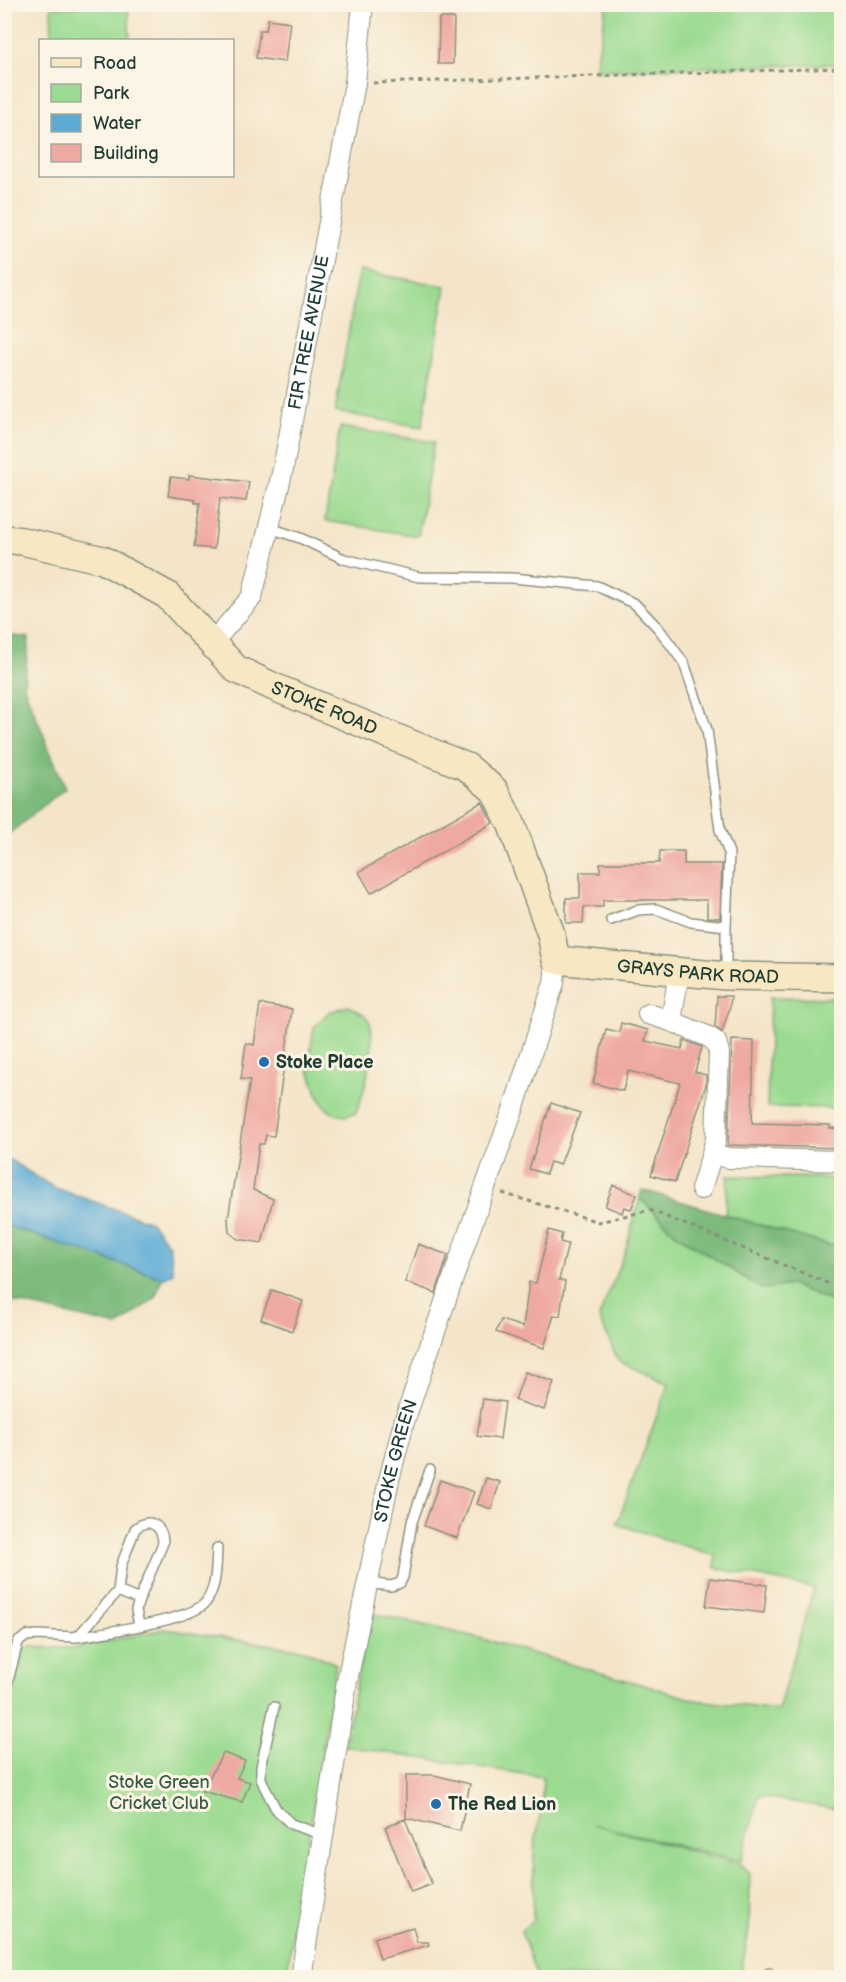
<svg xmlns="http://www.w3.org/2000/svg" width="846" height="1982" font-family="'Balsamiq Sans',sans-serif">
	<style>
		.green { fill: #9bdb91; stroke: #5d8c62; stroke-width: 1.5 }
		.forest { fill: #7cbb7b; stroke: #4e7c58; stroke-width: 1.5 }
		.water { fill: #5babd5; stroke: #3d7484; stroke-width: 1.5 }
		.building { fill: #efa9a3 }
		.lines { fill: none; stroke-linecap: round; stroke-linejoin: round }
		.lane-casing { stroke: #8a917e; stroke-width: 12 }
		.street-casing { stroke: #8a917e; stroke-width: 22 }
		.secondary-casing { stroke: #8a917e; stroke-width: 30 }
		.path { stroke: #8a917e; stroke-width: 3; stroke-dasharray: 4.5 4.5; stroke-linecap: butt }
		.lane { stroke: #fff; stroke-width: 9 }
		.street { stroke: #fff; stroke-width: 20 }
		.secondary { stroke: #f7e8c3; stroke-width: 27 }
		.poi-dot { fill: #1f6fb2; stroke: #fcf5e5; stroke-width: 2 }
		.labels { text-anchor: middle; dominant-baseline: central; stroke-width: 6; stroke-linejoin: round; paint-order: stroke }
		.street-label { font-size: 18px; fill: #1f3d34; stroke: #fcf5e5 }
		.poi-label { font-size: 18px; font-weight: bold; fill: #1f3d34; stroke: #fcf5e5; text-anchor: start }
		.park-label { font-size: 18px; fill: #385d47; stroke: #fcf5e5 }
	</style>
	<rect width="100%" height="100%" fill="#fcf5e5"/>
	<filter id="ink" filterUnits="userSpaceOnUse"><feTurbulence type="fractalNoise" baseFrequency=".0167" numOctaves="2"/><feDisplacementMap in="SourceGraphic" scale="12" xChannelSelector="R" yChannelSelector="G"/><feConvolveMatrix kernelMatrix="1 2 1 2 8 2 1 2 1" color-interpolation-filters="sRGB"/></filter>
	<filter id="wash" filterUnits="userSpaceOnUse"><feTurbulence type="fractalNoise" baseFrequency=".008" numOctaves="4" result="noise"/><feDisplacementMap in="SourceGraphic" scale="24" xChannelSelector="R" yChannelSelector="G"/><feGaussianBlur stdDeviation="1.35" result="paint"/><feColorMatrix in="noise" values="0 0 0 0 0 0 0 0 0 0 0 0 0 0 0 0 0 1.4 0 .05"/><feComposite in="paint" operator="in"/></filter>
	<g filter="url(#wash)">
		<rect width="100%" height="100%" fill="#f4e5c9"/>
		<path class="green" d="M607,4L841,5V64L595,70Z
			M128,5L130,40H52L51,7Z
			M359,271L446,286L422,427L335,412Z
			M340,427L434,442L418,536L325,521Z
			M770,997L841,998V1108L767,1107Z
			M348,1006C356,1010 367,1014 370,1023C376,1045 365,1092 356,1113L345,1116L333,1113L326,1108L317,1094L308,1067L314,1027L329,1012Z
			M841,1174V1244L829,1245L725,1215L728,1176L840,1178Z
			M640,1198L676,1234L762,1289L791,1285L841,1305V1810L759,1796L741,1861L592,1824L740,1864L750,1874L749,1930L740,1977H537L521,1931L533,1920L534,1849L541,1811L543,1777L344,1746L370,1613L472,1636L696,1700L778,1710L814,1588L715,1568L716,1556L617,1524L669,1383L618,1361L599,1317L625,1252Z
			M164,1629L305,1650L336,1664L286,1977L5,1978V1725L24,1647L75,1648Z"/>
		<path class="forest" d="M5,635L29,638L24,687L65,788L5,837Z
			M642,1190L828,1245L841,1244V1305L791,1285L762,1289L676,1234L640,1198Z
			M4,1225L162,1278L155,1298L118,1326L5,1300Z"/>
		<path class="water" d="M4,1154L8,1159L53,1187L151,1222L169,1245L173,1273L162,1278L5,1225Z"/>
		<g id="blocks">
			<path class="building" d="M439,18H454L453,64H438Z
				M268,19L290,22L285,62L256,58L260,30H266Z
				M189,475L249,482L246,501L220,498L214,549L194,547L200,503H195V500L168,496L171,477L189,479Z
				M482,802L493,823L371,893L359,872Z
				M660,851H684V864H722L720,918L707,917V900H603V907H584L583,923H566V898H580V872H600V863H659Z
				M717,996H731L730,1007L722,1032L715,1027Z
				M260,1004L292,1009L274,1136L266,1135L264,1144H259L253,1190L273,1199L262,1243L238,1239L229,1232L228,1219L250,1080L241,1079L246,1043L254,1045Z
				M621,1023L648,1030L645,1041L682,1049L684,1040L702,1047L695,1072L706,1075V1085L675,1182L651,1175L680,1083L628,1071L623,1091L593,1083L606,1029L619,1032Z
				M732,1040L754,1041L752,1123L830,1125V1128L842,1129V1148L728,1145Z
				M551,1103L580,1113L560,1165L550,1162L546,1174L529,1169Z
				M613,1185L637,1195L631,1209L624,1207L622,1213L605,1206Z
				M549,1230L562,1234L560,1242L568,1244L559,1280L565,1281L560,1316L554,1315L544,1348L496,1332L501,1320L523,1327L529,1282L536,1283Z
				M418,1244L448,1255L436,1293L405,1282Z
				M272,1290L303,1301L292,1331L261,1319Z
				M525,1372L554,1382L544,1410L515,1400Z
				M483,1399L505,1402L500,1439L477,1436Z
				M486,1478L500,1482L491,1509L477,1504Z
				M440,1480L474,1492L457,1538L424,1526Z
				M710,1578L767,1585L764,1613L706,1606Z
				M223,1753L245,1761L237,1778L250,1782L242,1802L202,1791Z
				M406,1775H434L470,1784L460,1831L406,1818Z
				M405,1819L432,1884L411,1892L385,1827Z
				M413,1927L417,1942H428L429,1945L380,1959L374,1938Z"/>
		</g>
	</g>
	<g filter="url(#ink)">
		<use href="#blocks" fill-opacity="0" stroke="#8a917e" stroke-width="1.5"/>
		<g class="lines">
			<g class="lane-casing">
				<path id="lane" d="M270,528L300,538L344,559L419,577L512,578L597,586L635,604L659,629L684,663L707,730L720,830L729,853L726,926V974
					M611,920L638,910L656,909L691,922L726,926
					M367,1583L391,1586L400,1583L403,1577L412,1522L430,1470
					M118,1591L139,1600
					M77,1637C102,1633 193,1620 206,1602C217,1586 216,1567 217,1548
					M4,1696L18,1642L27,1636L37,1635L74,1637L79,1635L118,1591L121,1566L135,1529C149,1516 163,1526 163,1543L139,1600L136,1610L139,1625
					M274,1707L261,1767V1778L264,1786L276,1809L291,1824L323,1835
					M767,1978L769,1973"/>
			</g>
			<g class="street-casing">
				<g id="street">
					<path id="s1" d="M211,644L252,597L283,469L355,83L363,4"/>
					<path d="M679,973L671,1021L709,1037L716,1042L719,1053L716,1138L712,1154L729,1158L842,1161"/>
					<path d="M648,1014L671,1021"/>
					<path d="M701,1189L712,1154"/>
					<path id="s2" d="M301,1978L347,1681L389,1480L404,1422L469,1232L512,1113L554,983L556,960"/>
				</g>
			</g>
			<g class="secondary-casing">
				<g id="secondary">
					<path id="s3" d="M4,539L22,541L103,560L167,595L236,669L274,687L467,767L494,790L511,823L551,934L556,960L726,976L842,978"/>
				</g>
			</g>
			<path class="path" d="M373,83L842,68
				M502,1193L599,1222L650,1210L842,1289"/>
			<use href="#lane" class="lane"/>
			<use href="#street" class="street"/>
			<use href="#secondary" class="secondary"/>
		</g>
	</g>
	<g class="poi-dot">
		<circle cx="264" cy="1062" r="6"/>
		<circle cx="436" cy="1804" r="6"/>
	</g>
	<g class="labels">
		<g class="street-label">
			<text stroke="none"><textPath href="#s1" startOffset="333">FIR TREE AVENUE</textPath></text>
			<text stroke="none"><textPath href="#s3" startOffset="372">STOKE ROAD</textPath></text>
			<text stroke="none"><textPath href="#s3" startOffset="886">GRAYS PARK ROAD</textPath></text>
			<text stroke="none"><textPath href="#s2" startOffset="526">STOKE GREEN</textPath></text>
		</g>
		<g class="poi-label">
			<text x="276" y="1062">Stoke Place</text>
			<text x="448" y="1804">The Red Lion</text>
		</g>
		<g class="park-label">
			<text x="159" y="1782">Stoke Green<tspan x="159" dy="21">Cricket Club</tspan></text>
		</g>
	</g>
	<rect width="846" height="1982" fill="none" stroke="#fcf5e5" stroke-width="24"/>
	<rect x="39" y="39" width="195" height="138" fill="#fcf5e5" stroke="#a4ab9e" stroke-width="1.5"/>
	<rect x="51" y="58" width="30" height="9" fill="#f7e8c3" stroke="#a4ab9e" stroke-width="1.5"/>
	<text x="93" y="69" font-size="18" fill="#1f3d34">Road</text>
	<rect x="51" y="84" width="30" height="18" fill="#9bdb91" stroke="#a4ab9e" stroke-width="1.5"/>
	<text x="93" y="99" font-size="18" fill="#1f3d34">Park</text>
	<rect x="51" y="114" width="30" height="18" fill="#5babd5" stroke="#a4ab9e" stroke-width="1.5"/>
	<text x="93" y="129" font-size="18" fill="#1f3d34">Water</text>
	<rect x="51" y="144" width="30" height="18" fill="#efa9a3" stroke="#a4ab9e" stroke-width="1.5"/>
	<text x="93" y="159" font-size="18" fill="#1f3d34">Building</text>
</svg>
